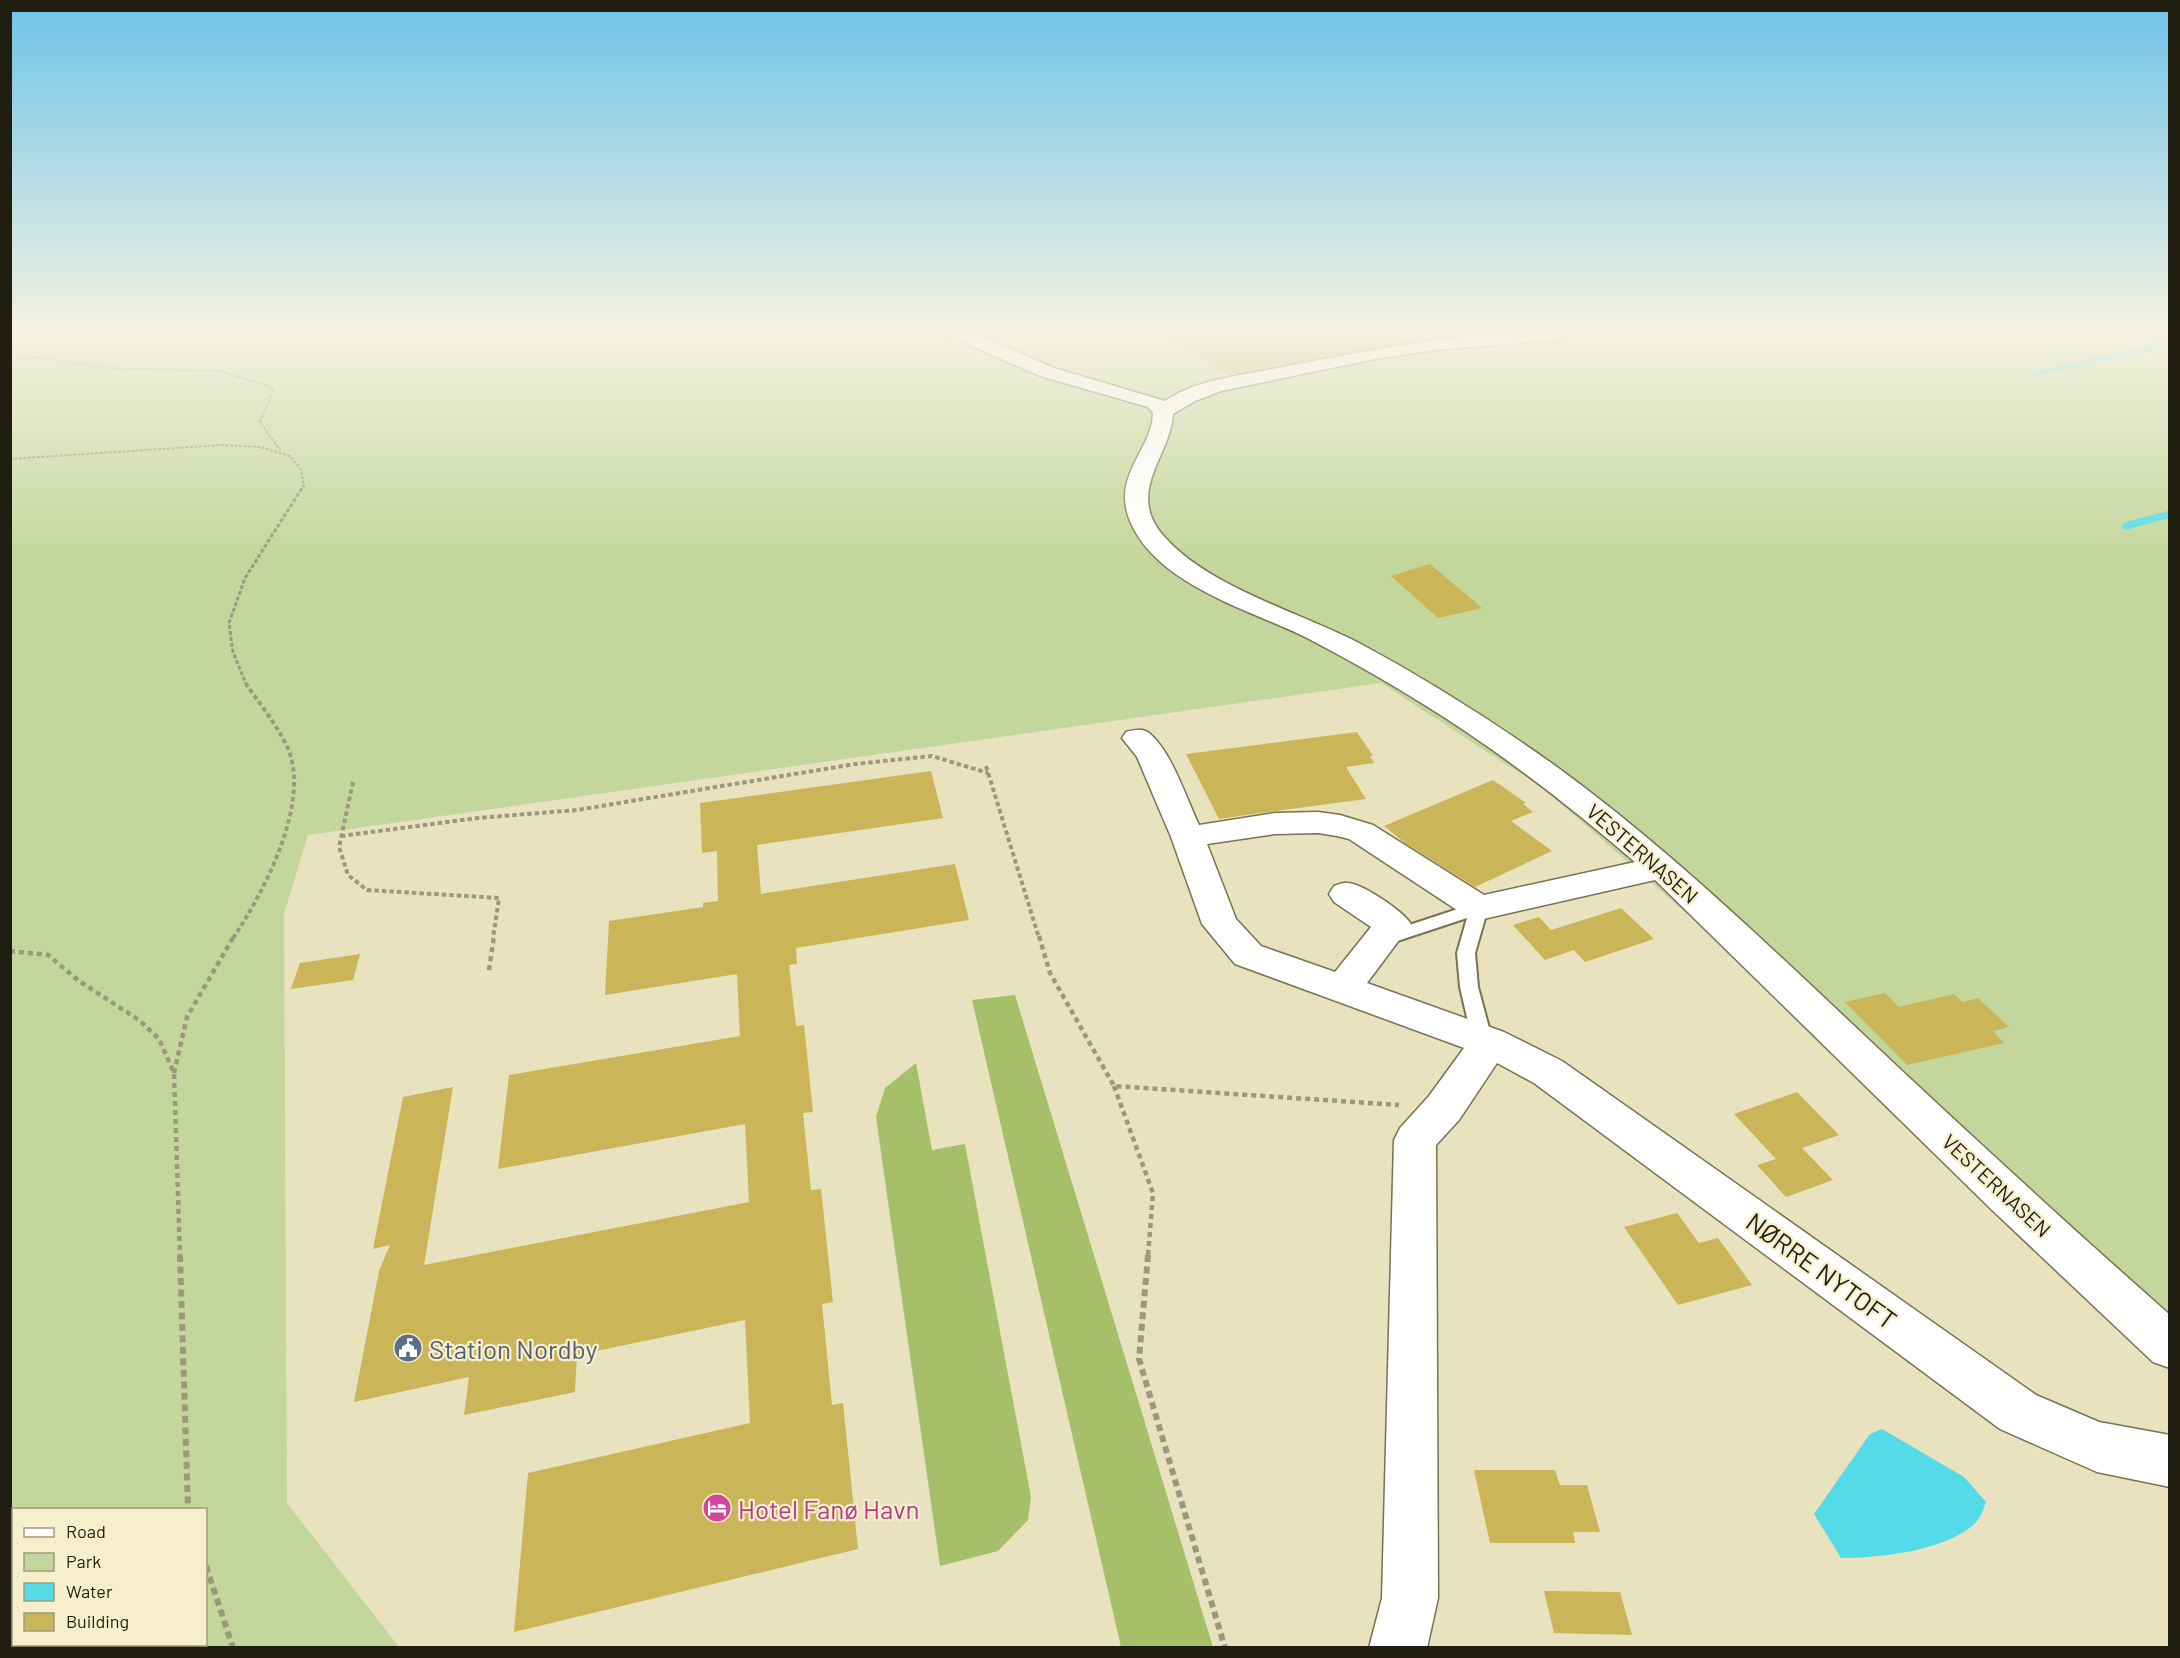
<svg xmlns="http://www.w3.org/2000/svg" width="2180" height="1658" font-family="Barlow,sans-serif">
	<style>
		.green { fill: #c3d79c; fill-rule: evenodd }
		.forest { fill: #a6c06a }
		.water { fill: #55dae7 }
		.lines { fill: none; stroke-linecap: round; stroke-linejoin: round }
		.stream-far1 { stroke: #55dae7; stroke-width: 5 }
		.stream { stroke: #55dae7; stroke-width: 7 }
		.building { fill: #cab559 }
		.service-casing { stroke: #797253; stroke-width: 4 }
		.minor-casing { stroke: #797253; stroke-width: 3 }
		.path-far4 { stroke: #9d987d; stroke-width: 2; stroke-dasharray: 3 1.5; stroke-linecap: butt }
		.path-far3 { stroke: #9d987d; stroke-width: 3; stroke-dasharray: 4 2; stroke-linecap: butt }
		.path-far2 { stroke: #9d987d; stroke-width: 4; stroke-dasharray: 4.5 3; stroke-linecap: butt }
		.path-far1 { stroke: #9d987d; stroke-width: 4.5; stroke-dasharray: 5 4; stroke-linecap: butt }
		.path { stroke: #9d987d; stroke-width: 6; stroke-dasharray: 7 4.5; stroke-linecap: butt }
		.service { fill: #fff; fill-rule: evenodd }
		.minor { fill: #fff; fill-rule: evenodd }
		.labels { text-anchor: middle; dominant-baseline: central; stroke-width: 4.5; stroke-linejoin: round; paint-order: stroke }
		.street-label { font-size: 21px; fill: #201d11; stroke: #f7efcc }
		.near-street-label { font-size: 26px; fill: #201d11; stroke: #f7efcc }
		.near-service-label { font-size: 26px; fill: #4e5e75; stroke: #f7efcc; text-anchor: start }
		.near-hotel-label { font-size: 26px; fill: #b23c85; stroke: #f7efcc; text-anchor: start }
	</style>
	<rect width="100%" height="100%" fill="#e9e2bf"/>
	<path class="green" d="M11,328H2152L2169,336V1354L1702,927L1544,789L1381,683L308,835L284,914L287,1503L399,1647L11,1648ZM14,1510H206V1644H14Z"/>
	<path class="forest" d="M1156,328H1570L1544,333L1437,340L1234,379Z
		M1015,995L1213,1647H1121L972,1000Z
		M916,1063L932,1150L965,1144L1031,1497L1028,1520L998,1551L940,1566L876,1117L885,1088Z"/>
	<path class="water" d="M1882,1429L1964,1477L1986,1502C1983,1511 1980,1520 1972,1526C1942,1551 1879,1558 1841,1558L1814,1514L1870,1434Z"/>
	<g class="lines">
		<path class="stream-far1" d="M2036,373L2150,349L2170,342"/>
		<path class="stream" d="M2126,526L2170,514"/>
	</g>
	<path class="building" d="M1430,564L1482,608L1438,618L1391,576Z
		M1357,732L1373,756H1370L1374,763L1346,767L1366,799L1239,816L1219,819L1186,754Z
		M931,771L943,818L757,845L761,894L955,864L969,920L796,948L797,964L789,965L796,1026L804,1025L813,1112L803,1113L811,1190L821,1189L833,1302L822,1304L832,1405L843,1403L858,1549L514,1632L528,1473L750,1423L745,1320L577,1355L575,1392L464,1415L469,1377L354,1402L379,1271L390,1245L373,1249L403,1097L453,1087L424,1265L749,1202L745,1124L498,1169L509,1075L740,1036L737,974L605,995L609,921L703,907V903L718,901L717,851L702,853L700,803Z
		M1493,780L1526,803L1523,804L1533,812L1511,821L1552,851L1475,887L1405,843L1384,826Z
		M1621,908L1654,939L1585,962L1574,950L1545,960L1513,925L1539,917L1551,930Z
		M360,954L353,980L291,989L300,963Z
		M1885,993L1899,1007L1954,994L1962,1002L1978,998L2009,1027L1993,1031L2004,1043L1907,1065L1845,1002Z
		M1797,1092L1839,1135L1802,1148L1833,1180L1786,1197L1757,1165L1776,1159L1734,1114Z
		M1677,1213L1699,1243L1718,1238L1752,1285L1678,1305L1624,1227Z
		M1474,1470H1555L1560,1485H1587L1600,1532H1573L1575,1543H1490Z
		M1544,1591L1620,1592L1632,1635L1554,1633Z"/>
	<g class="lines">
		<g class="service-casing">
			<path id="service" d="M1479,902L1488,908L1475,953L1478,987L1492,1039L1489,1044L1482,1046L1475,1044L1472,1039L1460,987L1457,953L1467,918L1385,945L1379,943L1376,939L1379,935Z"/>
		</g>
		<g class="minor-casing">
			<path id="minor" d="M937,328H962L1054,368L1165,401C1197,379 1240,376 1278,368C1388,346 1489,328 1603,328L1594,333L1555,340L1436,350L1375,359L1221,391L1195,401L1173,414C1171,455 1126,491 1162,534C1205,586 1299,612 1359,643C1428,680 1494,722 1557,767C1668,848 1766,943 1866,1037C1966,1131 2067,1224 2170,1315V1368L2153,1362L1991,1209L1655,880L1479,920L1466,916L1349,839L1337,836L1318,833L1275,834L1207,844L1236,919L1261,946L1335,972L1371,927L1334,902L1329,894L1334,886C1338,885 1343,882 1348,883C1363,884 1403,911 1411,924L1367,983L1504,1032L1562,1061L2036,1395L2099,1422L2170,1435V1487L2097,1472L2000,1429L1534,1083L1497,1063L1459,1120L1436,1145L1438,1598L1427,1648H1369L1382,1598L1394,1140L1400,1128L1429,1096L1464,1048L1235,964L1202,924L1171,837L1137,757L1122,738L1126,732C1134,730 1142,728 1149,733C1172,752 1186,798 1199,825L1275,813L1318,812L1340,815L1373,825L1484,895L1635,862C1573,809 1508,758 1439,714C1397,687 1353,662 1309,639C1252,610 1157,586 1130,521C1111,475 1152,451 1153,413L1148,407L1040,376L940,332Z"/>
		</g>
		<path class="path-far4" d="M2137,328L2170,342
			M10,359L38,357L105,368L220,371L274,388L260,422L280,450
			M10,459L222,445L260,447L290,456L301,470L304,487"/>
		<path class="path-far3" d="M247,686L233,652L229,623L245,578L304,485"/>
		<path class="path-far2" d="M986,766L1039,938
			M353,782L339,847L348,875L367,890L499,898L493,938
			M341,836L478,818L577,810L855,764L932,756L988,773
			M233,938C263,894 308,808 290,754C281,729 261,706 246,684"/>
		<path class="path-far1" d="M1039,936L1050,973L1114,1086L1399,1105
			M10,951L48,955L79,981L139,1020L159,1039L174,1073L180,1256
			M489,970L494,936
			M174,1073L187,1017L234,936
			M1114,1086L1153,1193L1148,1256"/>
		<path class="path" d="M180,1255L188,1510
			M1148,1255L1139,1359L1225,1648
			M206,1566L233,1648"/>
		<use href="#service" class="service"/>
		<use href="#minor" class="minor"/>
	</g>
	<linearGradient id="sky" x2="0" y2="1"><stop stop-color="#6dc3e8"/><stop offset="0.59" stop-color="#f5f2e2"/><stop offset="1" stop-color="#f5f2e2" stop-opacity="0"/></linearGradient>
	<rect width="2180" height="560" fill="url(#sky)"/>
	<defs>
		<g id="civic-disc" transform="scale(1.5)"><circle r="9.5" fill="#5c6f8a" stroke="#f7efcc"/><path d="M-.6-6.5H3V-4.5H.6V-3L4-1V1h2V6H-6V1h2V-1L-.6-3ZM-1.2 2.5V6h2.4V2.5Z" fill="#fff"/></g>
		<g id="hotel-disc" transform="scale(1.5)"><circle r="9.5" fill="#d1479c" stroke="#f7efcc"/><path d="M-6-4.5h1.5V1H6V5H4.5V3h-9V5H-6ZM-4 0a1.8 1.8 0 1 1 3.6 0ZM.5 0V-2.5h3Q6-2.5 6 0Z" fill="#fff"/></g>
	</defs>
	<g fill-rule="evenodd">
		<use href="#civic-disc" x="408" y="1348"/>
		<use href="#hotel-disc" x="717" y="1508"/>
	</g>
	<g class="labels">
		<g class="street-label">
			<text transform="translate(1643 853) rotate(41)">VESTERNASEN</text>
			<text transform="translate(1997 1185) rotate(43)">VESTERNASEN</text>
		</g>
		<g class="near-street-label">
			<text transform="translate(1822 1270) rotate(36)">NØRRE NYTOFT</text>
		</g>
		<g class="near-service-label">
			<text x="429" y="1348">Station Nordby</text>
		</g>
		<g class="near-hotel-label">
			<text x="738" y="1508">Hotel Fanø Havn</text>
		</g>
	</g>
	<rect width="2180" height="1658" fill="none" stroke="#201d11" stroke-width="24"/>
	<rect x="12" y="1508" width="195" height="138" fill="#f7efcc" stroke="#a19b81" stroke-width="1.5"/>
	<rect x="24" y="1528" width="30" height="9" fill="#ffffff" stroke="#a19b81" stroke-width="1.5"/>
	<text x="66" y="1538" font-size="18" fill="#201d11">Road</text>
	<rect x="24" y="1553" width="30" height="18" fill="#c3d79c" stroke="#a19b81" stroke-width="1.5"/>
	<text x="66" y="1568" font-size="18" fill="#201d11">Park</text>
	<rect x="24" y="1583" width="30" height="18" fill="#55dae7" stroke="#a19b81" stroke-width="1.5"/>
	<text x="66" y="1598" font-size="18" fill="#201d11">Water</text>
	<rect x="24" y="1613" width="30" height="18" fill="#cab559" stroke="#a19b81" stroke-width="1.5"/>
	<text x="66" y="1628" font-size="18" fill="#201d11">Building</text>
</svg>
